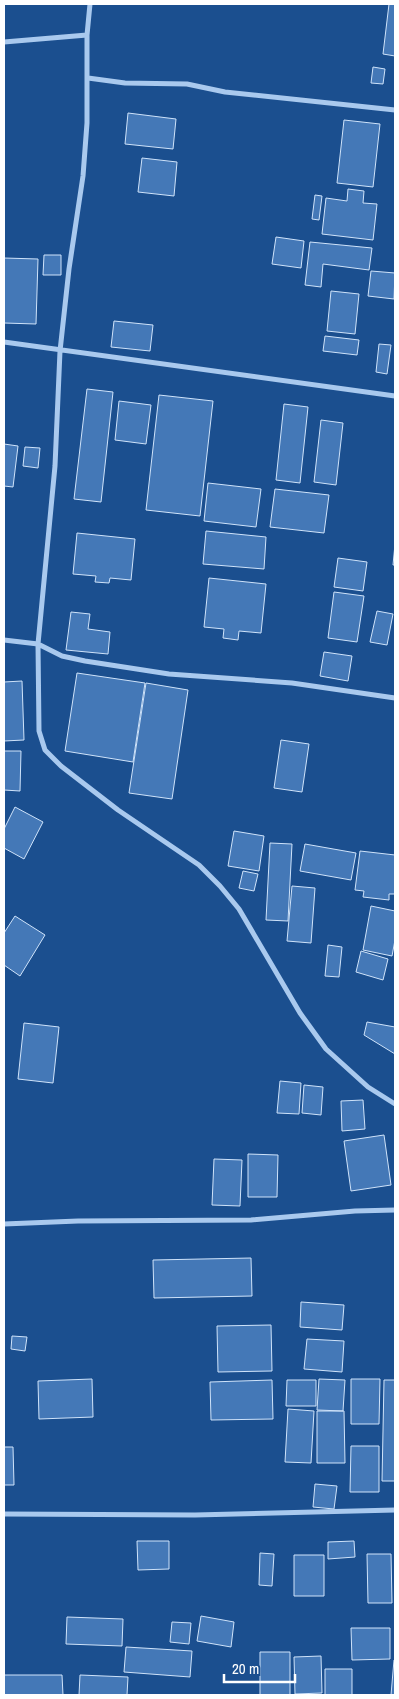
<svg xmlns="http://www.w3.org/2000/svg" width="399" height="1699" font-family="'Archivo Narrow',sans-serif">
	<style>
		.building { fill: #4478b7; stroke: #cfe3fa }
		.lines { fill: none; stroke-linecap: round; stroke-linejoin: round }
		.street { stroke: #a9c9ee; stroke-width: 5 }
	</style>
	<rect width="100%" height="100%" fill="#1b4f8f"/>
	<path class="building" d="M389,4H395V56L383,54Z
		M373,67L385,69L383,84L371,83Z
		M128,113L176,119L173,149L125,144Z
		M344,120L380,124L373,187L337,183Z
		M142,158L177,162L174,196L138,192Z
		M348,189L364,191L363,203L377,204L373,240L322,234L326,198L347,201Z
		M315,195L322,196L319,220L312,219Z
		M276,237L304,241L301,268L272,264Z
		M310,242L372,248L369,270L323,264L321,287L305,285Z
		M44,255H61V275H43Z
		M4,258L38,259L36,324L4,323Z
		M371,271L395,273L394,299L368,296Z
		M331,291L359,294L355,334L327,331Z
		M114,321L153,325L150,351L111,347Z
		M325,336L359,340L357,355L323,351Z
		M379,344L391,345L387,374L376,372Z
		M87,389L113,392L101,502L74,499Z
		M159,395L213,401L200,516L146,510Z
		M119,401L151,405L146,444L115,440Z
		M284,404L308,407L300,483L276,480Z
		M321,420L343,423L336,485L314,482Z
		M4,444L18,446L13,487L4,486Z
		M25,447L40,448L38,468L23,466Z
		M208,483L261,489L256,527L204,521Z
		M275,489L329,495L324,533L270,527Z
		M206,531L266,537L264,569L203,564Z
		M77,533L135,539L131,580L110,578L109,583L95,582L96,576L73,574Z
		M395,544V565H393Z
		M338,558L367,562L363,591L334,587Z
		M209,578L266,584L261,633L239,631L238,640L223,638L224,629L204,627Z
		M334,592L364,596L357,642L328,638Z
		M377,611L393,614L387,645L370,642Z
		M71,612L90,614L88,629L110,632L108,654L66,650Z
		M324,652L352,656L348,681L320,676Z
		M77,673L145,683L133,762L65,751Z
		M22,681L24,740L4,741V682Z
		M146,683L188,690L172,799L129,793Z
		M281,740L309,744L302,792L274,788Z
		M4,751H21L20,791L4,790Z
		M15,807L43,822L24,859L4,848V829Z
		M234,831L264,836L259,871L228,866Z
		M270,843L292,844L288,921L266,920Z
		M305,844L356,853L351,880L300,871Z
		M360,851L395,855V894H389V900L363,897L364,891L355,890Z
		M243,871L258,874L254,891L239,888Z
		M292,886L315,888L311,943L287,941Z
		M371,906L395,911V940L392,956L363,950Z
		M15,916L45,935L20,976L4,965V933Z
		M328,945L342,947L339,977L325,976Z
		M361,951L388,959L383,980L356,972Z
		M367,1022L395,1027V1054L364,1035Z
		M24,1023L59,1027L53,1083L18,1079Z
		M280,1081L301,1083L299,1114L277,1113Z
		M304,1085L323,1087L321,1115L302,1113Z
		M363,1100L365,1129L342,1131L341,1101Z
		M384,1135L391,1185L351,1191L344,1141Z
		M248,1154L278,1155L277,1197H248Z
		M214,1159L242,1160L240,1206L212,1205Z
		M251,1258L252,1296L154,1298L153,1260Z
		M301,1302L344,1305L342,1330L300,1327Z
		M271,1325L272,1371L218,1372L217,1326Z
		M12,1336L27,1337L25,1351L11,1349Z
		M307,1339L344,1341L342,1372L304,1369Z
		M92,1379L93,1417L39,1419L38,1381Z
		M319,1379L345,1380L343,1411L317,1410Z
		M351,1379H380L379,1424H351Z
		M272,1380L273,1419L211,1420L210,1382Z
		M287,1380H316V1406H286Z
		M384,1380H395V1481H382Z
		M288,1409L314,1411L311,1463L285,1462Z
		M317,1411H344L345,1463H317Z
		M351,1446H379V1492H350Z
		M4,1447H13L14,1485H4Z
		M315,1484L337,1486L334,1509L313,1507Z
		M137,1541H169V1569L138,1570Z
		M354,1541L355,1557L328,1559V1542Z
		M260,1553L274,1554L272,1586L259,1585Z
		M367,1554H391L392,1603H368Z
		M294,1555H324V1596H294Z
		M201,1616L234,1622L231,1647L197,1641Z
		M67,1617L123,1619L122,1646L66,1644Z
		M172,1622L191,1623L189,1644L170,1642Z
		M351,1628H390V1659L352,1660Z
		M126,1647L192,1651L190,1677L124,1672Z
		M260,1652H290V1695H260Z
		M321,1656L322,1693L295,1694L294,1657Z
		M394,1660H395V1695H391Z
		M325,1669H352V1695H325Z
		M4,1675H62L63,1695H4Z
		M80,1675L128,1677L127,1695H79Z"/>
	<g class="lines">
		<path class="street" d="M90,4L87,35V123L83,176L69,269L60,351L55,466L38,644L39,731L45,750L61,766L118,810L199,865L220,886L239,909L300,1013L326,1049L368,1087L395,1104
			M4,42L87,35
			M88,78L125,83L187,84L225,92L395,110
			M4,342L395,396
			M4,640L38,644L62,656L85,661L169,674L292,683L395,698
			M4,1224L78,1221L251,1220L355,1211L395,1210
			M4,1514L195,1515L395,1510"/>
	</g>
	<rect width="399" height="1699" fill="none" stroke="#ffffff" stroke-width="10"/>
	<path d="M224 1674v8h71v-8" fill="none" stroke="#ffffff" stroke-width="2.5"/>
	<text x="232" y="1674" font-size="15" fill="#ffffff" stroke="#1b4f8f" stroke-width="4" paint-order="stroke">20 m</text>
</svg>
